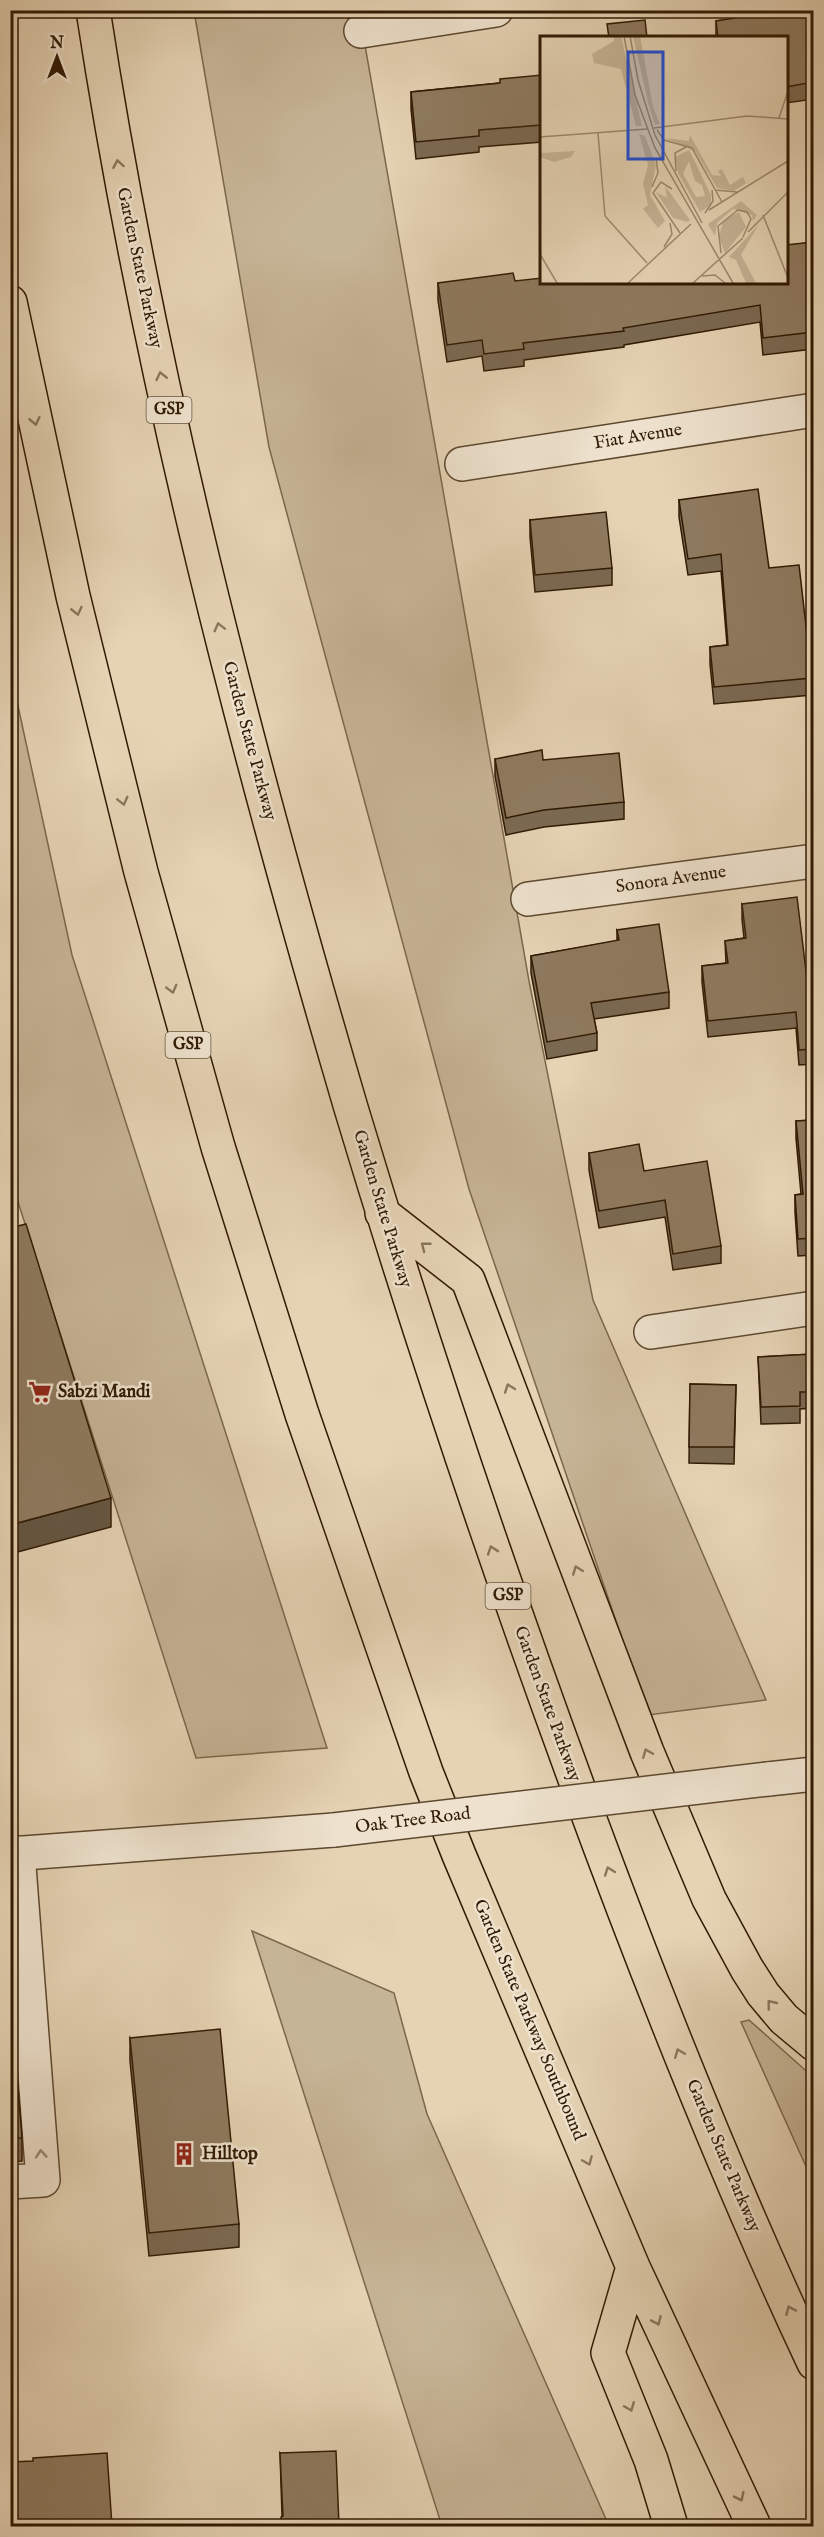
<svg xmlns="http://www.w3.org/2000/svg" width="824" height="2537" font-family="'IM FELL English',serif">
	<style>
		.green { fill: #c6b496; stroke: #7b674c; stroke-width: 1.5 }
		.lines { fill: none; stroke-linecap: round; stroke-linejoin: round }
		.minor-casing { stroke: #5d482f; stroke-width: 36 }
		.tertiary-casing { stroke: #5d482f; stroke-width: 36 }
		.motorway-casing { stroke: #301a03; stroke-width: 36 }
		.minor { stroke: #eee2ce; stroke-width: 33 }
		.tertiary { stroke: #eee2ce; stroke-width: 33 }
		.motorway { stroke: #e5d3b4; stroke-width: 33 }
		.tertiary-bridge-casing { stroke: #5d482f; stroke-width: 36; stroke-linecap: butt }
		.tertiary-bridge { stroke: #eee2ce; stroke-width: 33 }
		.wall { fill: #7a6952; stroke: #301a03; stroke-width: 1.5 }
		.shaded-wall { fill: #635542; stroke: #301a03; stroke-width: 1.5 }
		.building { fill: #8e7a5f; stroke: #301a03; stroke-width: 1.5 }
		.oneway { stroke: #8a765c }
		.oneway2 { stroke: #988873 }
		.labels { text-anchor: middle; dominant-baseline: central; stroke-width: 5; stroke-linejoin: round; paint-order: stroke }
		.shield { fill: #eee2ce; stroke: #695640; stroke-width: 1.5 }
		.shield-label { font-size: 16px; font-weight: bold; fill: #301a03 }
		.street-label { font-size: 18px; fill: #301a03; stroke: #eee2ce }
		.poi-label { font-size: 18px; font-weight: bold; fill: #301a03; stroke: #eee2ce; text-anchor: start }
		.inset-road { fill: none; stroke: #9d896d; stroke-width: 1.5 }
		.view { fill: #1d4ed8; fill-opacity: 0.15; stroke: #1d4ed8; stroke-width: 3 }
		.inset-edge { fill: none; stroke: #301a03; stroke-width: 3 }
	</style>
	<rect width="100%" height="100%" fill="#e5d3b4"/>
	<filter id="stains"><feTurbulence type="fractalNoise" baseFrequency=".00333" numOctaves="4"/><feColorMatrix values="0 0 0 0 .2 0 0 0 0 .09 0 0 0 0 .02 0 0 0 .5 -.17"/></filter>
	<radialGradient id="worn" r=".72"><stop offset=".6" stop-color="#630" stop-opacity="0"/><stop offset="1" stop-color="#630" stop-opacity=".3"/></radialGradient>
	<path class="green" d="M194,11H359L529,981L593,1300L766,1700L648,1715L469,1189L269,447Z
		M10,669L72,955L327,1748L196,1758L11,1180Z
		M252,1931L394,1993L427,2114L609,2526H442Z
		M749,2020L813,2077V2182L741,2022Z"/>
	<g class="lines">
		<g class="minor-casing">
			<path id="minor" d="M361,31L496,10
				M462,464L814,410
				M528,899L814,861
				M651,1332L814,1308
				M10,2182L43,2180L18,1853"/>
		</g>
		<g class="tertiary-casing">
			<path id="tertiary" d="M768,1779L814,1774
				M10,1854L334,1830"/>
		</g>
		<g class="motorway-casing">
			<path id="motorway" d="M93,10C150,382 245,747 351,1108C420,1338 496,1564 579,1790C650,1983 726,2176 814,2363
				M10,302L73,596L141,872L218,1147L302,1414L426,1772L459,1855L633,2267L754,2526
				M382,1213L468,1280L647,1752L709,1899L747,1969L763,1994L784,2019L814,2044
				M633,2267L608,2353L651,2460L671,2526"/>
		</g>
		<use href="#minor" class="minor"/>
		<use href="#tertiary" class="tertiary"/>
		<use href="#motorway" class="motorway"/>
		<g class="tertiary-bridge-casing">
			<path id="tertiary-bridge" d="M334,1830L768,1779"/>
		</g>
		<use href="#tertiary-bridge" class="tertiary-bridge"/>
	</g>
	<path class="wall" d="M813,10V99L786,103V38H716V21Z
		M542,75V142L479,147V152L416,159L411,109V92L500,83Z
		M813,242V349L763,355L760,322L624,345V347L524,360V366L484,371L482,356L447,362L438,300V283L515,281L542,282Z
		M679,500L769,568L812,678V695L714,704L710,664V647L727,645L721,571L688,575L679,517Z
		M530,520L612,568V585L535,592L530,537Z
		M495,759L543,760L624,802V819L544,827L506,835L495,776Z
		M742,904L807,979L813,978V1064L799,1065L796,1028L708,1037L702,982V966L726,963L725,941L744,938L742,920Z
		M617,930L669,992V1008L594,1019L597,1033V1050L547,1059L531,973V956L617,941Z
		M813,1120V1255L798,1256L795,1212V1195L801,1194L796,1138V1121Z
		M589,1153L644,1171L721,1246V1263L673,1270L665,1217L599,1228L589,1170Z
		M813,1354V1408L800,1409V1423L761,1424L758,1357Z
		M690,1384L736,1385L734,1464L689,1463Z
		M10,1992L22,2138V2161L10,2162Z
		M130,2038L239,2224V2247L149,2256L130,2061Z
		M280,2453L339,2526L282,2516Z"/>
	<path class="shaded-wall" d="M111,1498V1527L10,1554V1525Z"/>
	<path class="building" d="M785,10H813V82L786,87V38H718L716,21Z
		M645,20L647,38H609L607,24Z
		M542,75V125L479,130V136L416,142L411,92L500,83V79Z
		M813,242V332L763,338L760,305L623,328L624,331L523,343L524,349L484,354L482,340L447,345L438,283L513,273L515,281L542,278V282H786V245Z
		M758,489L769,568L799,565L812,678L714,687L710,647L728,645L721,554L688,559L679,500Z
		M606,512L612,568L535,575L530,520Z
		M542,750L543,760L619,753L624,802L544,810L506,818L495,759Z
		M797,897L807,979L813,978V1049L799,1050L796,1012L708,1021L702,966L728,963L725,941L746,938L742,904Z
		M659,924L669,992L591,1003L597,1033L547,1042L531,956L619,940L617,930Z
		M813,1120V1238L798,1239L795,1195L803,1194L796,1121Z
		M639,1144L644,1171L707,1161L721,1246L673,1254L665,1200L599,1211L589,1153Z
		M26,1224L111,1498L10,1525V1228Z
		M813,1354V1392H800V1406L761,1407L758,1357Z
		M690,1384L736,1385L734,1447H689Z
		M10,1992L22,2138H10Z
		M220,2029L239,2224L149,2233L130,2038Z
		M336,2451L339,2526H281V2517L283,2516L280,2453Z
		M107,2453L112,2526H10V2462L33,2461V2458Z"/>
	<defs><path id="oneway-chevron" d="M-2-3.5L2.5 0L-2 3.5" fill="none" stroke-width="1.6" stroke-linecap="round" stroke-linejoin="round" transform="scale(1.5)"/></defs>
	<g class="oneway">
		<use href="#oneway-chevron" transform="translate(118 164) rotate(-100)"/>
		<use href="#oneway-chevron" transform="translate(161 376) rotate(-103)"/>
		<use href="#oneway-chevron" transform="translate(35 421) rotate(78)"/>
		<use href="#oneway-chevron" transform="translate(77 611) rotate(77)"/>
		<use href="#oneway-chevron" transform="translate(219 627) rotate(-104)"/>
		<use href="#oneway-chevron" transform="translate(123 801) rotate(76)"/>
		<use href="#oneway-chevron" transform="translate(172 989) rotate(75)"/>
		<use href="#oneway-chevron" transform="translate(425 1246) rotate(-142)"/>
		<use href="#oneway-chevron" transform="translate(509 1388) rotate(-110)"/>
		<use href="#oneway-chevron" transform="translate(492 1550) rotate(-109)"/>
		<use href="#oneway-chevron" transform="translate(577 1570) rotate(-111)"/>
		<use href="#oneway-chevron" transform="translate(647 1753) rotate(-112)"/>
		<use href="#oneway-chevron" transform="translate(609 1871) rotate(-110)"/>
		<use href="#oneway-chevron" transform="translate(771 2004) rotate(-129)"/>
		<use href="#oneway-chevron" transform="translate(679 2053) rotate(-112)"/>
		<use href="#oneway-chevron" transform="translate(588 2161) rotate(67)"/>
		<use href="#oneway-chevron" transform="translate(790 2310) rotate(-114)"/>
		<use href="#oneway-chevron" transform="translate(657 2321) rotate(66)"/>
		<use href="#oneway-chevron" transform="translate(630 2407) rotate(68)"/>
		<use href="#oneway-chevron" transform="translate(740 2497) rotate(64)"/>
	</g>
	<use class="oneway2" href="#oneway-chevron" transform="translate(41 2154) rotate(-94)"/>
	<defs>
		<g id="supermarket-bare" transform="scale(1.8)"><path d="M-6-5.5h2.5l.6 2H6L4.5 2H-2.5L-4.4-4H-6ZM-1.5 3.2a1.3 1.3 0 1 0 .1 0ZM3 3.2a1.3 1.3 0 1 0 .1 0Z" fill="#8f2418" stroke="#eee2ce" stroke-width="2.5" paint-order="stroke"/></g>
		<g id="building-bare" transform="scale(1.8)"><path d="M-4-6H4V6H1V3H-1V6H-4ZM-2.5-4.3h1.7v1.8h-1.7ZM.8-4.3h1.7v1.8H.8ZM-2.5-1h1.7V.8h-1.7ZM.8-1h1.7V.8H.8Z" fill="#8f2418" stroke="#eee2ce" stroke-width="2.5" paint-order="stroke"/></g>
	</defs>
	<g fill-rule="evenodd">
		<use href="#supermarket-bare" x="40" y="1392"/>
		<use href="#building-bare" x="184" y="2154"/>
	</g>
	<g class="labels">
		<g class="shield">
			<rect x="146.5" y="397" width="45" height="26" rx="4.5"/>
			<rect x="165.5" y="1032" width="45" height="26" rx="4.5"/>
			<rect x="485.5" y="1583" width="45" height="26" rx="4.5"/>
		</g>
		<g class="shield-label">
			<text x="169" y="410">GSP</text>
			<text x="188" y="1045">GSP</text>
			<text x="508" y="1596">GSP</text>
		</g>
		<g class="street-label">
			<text transform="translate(139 268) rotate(78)">Garden State Parkway</text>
			<text transform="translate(638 437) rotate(-9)">Fiat Avenue</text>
			<text transform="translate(249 741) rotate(75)">Garden State Parkway</text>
			<text transform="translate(671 880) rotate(-8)">Sonora Avenue</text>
			<text transform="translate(382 1209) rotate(73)">Garden State Parkway</text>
			<text transform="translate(547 1704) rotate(70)">Garden State Parkway</text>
			<text transform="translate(413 1821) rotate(-7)">Oak Tree Road</text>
			<text transform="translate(529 2020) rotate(67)">Garden State Parkway Southbound</text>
			<text transform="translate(723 2156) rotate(67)">Garden State Parkway</text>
		</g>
		<g class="poi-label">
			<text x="58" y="1392">Sabzi Mandi</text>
			<text x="202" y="2154">Hilltop</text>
		</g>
	</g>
	<g transform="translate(540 36)">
		<rect width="248" height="248" fill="#e5d3b4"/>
		<path d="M74,0H81L102,90H96L81,33L54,27L52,18L74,5ZM93,0H100L113,71L120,88L115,89L108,66ZM99,98L105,100L116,129L110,159L125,185L118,192L103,173L108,169L103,148L108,129ZM150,99L172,139L181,140L178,135L182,133L190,149L203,141L206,147L194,155L177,152L156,116L126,102L149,105ZM0,113L2,117L35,115L31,121L14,126L0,121ZM149,114L171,159V169L160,176L138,137L135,121ZM149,125L155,145L162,149L165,160L156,161L143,138ZM125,150L150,184L147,186L133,182L116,156L127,162ZM201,165L217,179L213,185L212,179L193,173L177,187L175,200L168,188ZM199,176L206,191L185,217L179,201L183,185ZM219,188L201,219L216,247H206L196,224L189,221Z" fill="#c6b496" fill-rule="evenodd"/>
		<path class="inset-road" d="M84,0L95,59L115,112L193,247M90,0L98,44L115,99L162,187M239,82L248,55M114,92L207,80L248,83M117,94L124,104L152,112L182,166M58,97L65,180L107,227M0,101L107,93M136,135L135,117L146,111M112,151L118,137L116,122M132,153L121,146L113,157L140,197M175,154L197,156M169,174L248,125M165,177L173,165L172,154M223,179L248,242M208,196L248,156M124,211L132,198L130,187M181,217L178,190L198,174L207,176L211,183L203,201M0,218L17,247M162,240L175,239L185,247M88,247L151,188M153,247L203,202"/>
		<path class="view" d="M88,16H123V123H88Z"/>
		<rect width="248" height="248" class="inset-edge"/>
	</g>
	<rect width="824" height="2537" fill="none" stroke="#e5d3b4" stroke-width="36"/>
	<rect x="12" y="12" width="800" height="2513" fill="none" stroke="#301a03" stroke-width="3"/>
	<rect x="18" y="18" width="788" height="2501" fill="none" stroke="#301a03" stroke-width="1.5"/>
	<g transform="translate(57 57)" stroke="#eee2ce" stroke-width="4.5" paint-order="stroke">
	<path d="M0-4.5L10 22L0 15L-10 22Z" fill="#301a03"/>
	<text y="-9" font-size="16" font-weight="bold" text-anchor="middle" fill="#301a03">N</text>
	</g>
	<rect width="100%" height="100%" filter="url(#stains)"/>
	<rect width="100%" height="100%" fill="url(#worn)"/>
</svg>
